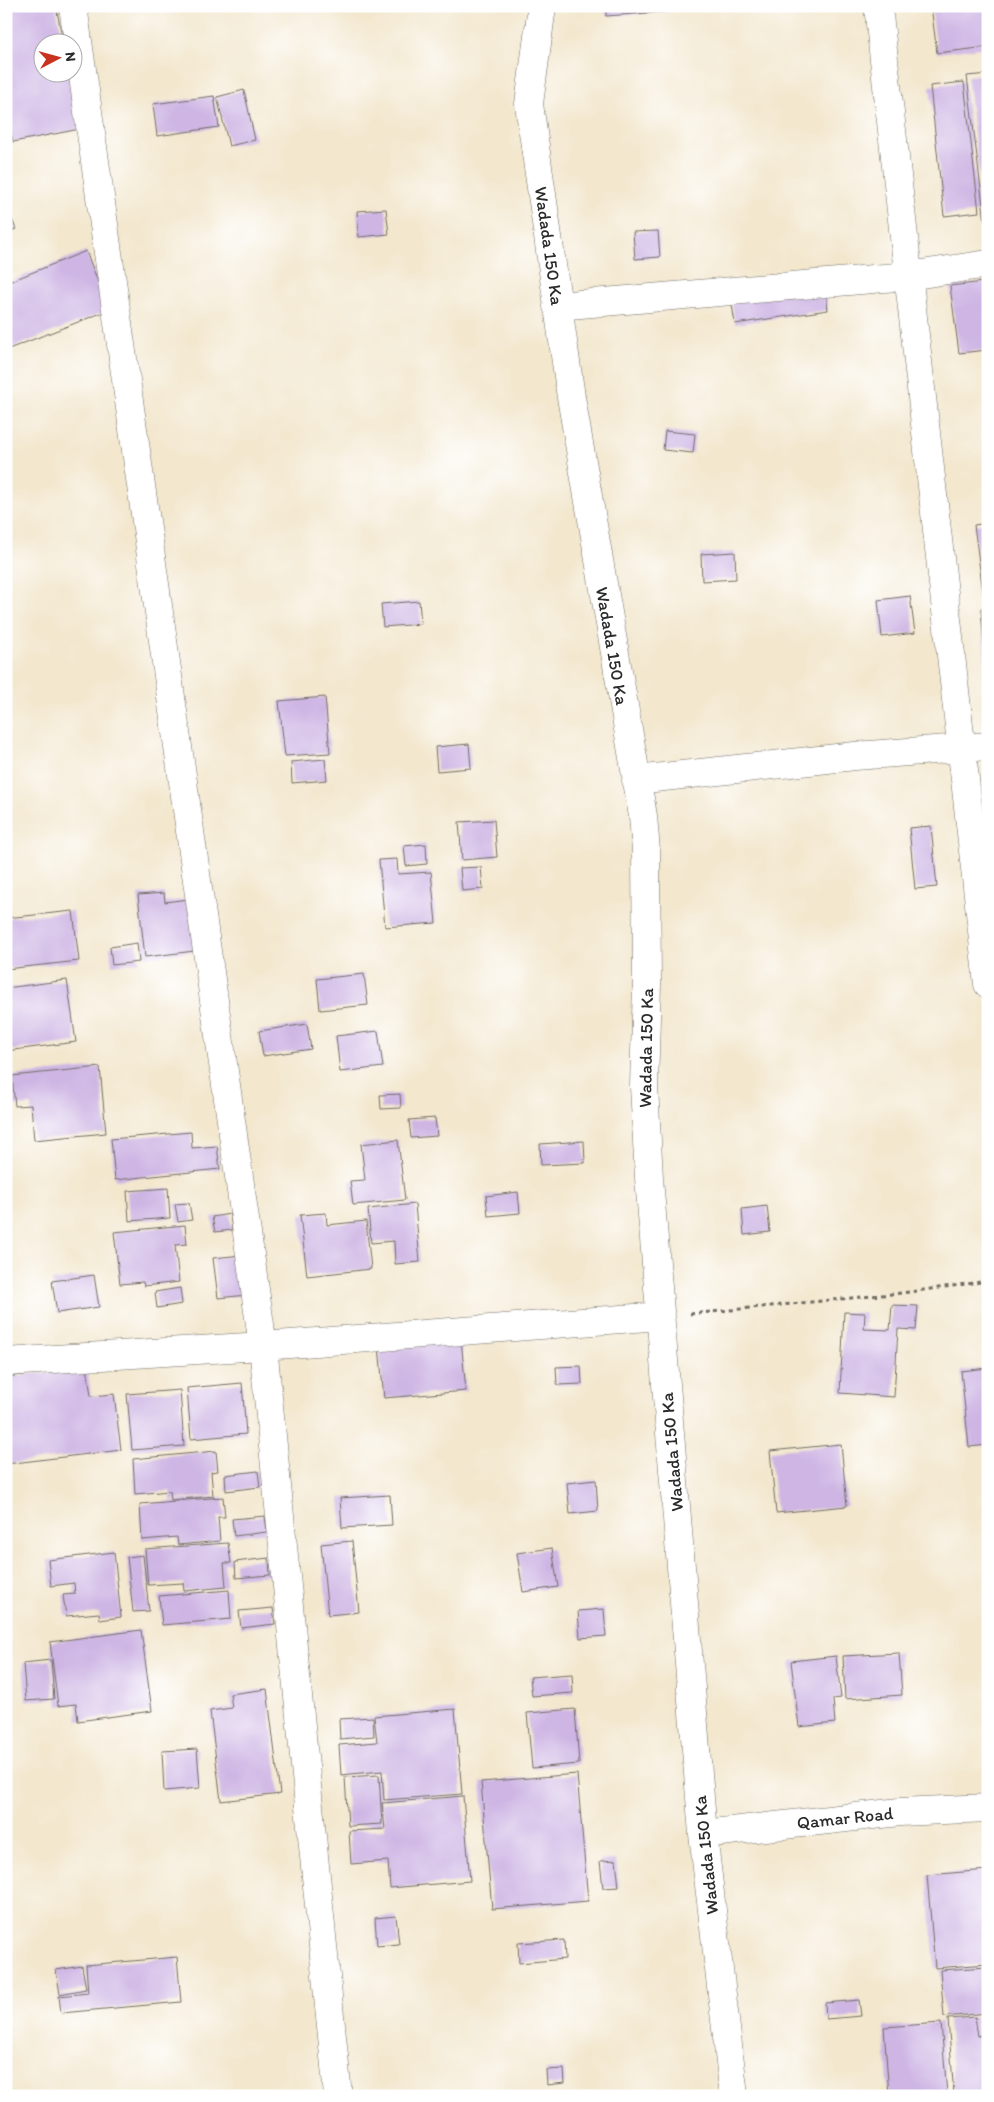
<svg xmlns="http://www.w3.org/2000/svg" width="994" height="2102" font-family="Itim,sans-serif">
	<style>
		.building { fill: #ceb5e4 }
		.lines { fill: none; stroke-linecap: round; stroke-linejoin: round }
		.minor-casing { stroke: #716d64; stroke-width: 29 }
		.path { stroke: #716d64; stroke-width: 3; stroke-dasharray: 4 4; stroke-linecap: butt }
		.minor { stroke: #fff; stroke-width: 28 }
		.labels { text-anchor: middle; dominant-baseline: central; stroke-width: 5; stroke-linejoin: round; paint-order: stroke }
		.street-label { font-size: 18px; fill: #2b2b2b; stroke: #fff }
	</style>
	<rect width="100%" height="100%" fill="#fff"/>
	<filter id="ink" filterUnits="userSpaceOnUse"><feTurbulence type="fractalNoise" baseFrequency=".02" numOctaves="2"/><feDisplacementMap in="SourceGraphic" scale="10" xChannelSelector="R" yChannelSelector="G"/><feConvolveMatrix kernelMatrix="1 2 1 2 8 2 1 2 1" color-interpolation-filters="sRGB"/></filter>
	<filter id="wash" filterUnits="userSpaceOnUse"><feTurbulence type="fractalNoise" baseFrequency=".0096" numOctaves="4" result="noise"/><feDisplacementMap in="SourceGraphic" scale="20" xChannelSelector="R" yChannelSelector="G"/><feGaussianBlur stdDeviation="1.12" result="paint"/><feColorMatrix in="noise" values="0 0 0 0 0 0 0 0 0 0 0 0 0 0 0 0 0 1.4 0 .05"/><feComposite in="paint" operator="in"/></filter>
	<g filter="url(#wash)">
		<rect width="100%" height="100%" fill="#f3e7ce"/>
		<g id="blocks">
			<path class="building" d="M6,6H56L63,42H42V72H69L80,129L13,142L6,108Z
				M606,6H675L676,11L606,16Z
				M931,6H988V47L937,53Z
				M988,74V222H985L967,76Z
				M964,82L979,212L944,216L930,86Z
				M244,90L255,140L229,146L217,97Z
				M214,96L219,127L157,136L153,104Z
				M6,205L16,229L6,233Z
				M386,209L389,234L359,237L357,211Z
				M658,231L660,257L635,259L633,232Z
				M86,251L109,310L6,350V283Z
				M988,262V350L959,353L950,286L983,282L981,263Z
				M825,285L828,310L735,324L731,298Z
				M665,431L695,434L693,453L663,450Z
				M988,523V599L984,600L974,525Z
				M735,552L736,579L702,581L701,554Z
				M910,596L915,633L882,637L878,600Z
				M419,601L421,624L383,627L381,604Z
				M981,608H988V672H986Z
				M325,697L330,753L285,756L279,701Z
				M469,744L471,768L437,771L435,747Z
				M325,759L327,780L292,783L291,762Z
				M494,820L497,857L462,860L459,822Z
				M931,826L937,887L915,889L909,828Z
				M426,844L427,864L406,866L404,846Z
				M397,859L398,874L431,872L436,923L385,927L379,860Z
				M481,867L483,889L462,891L460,868Z
				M164,893L165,902L196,898L203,950L145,957L138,895Z
				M73,911L79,961L6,969V918Z
				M137,943L139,962L112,965L110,947Z
				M364,974L368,1005L320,1010L317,979Z
				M67,980L76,1042L6,1051V988Z
				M307,1024L311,1049L263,1056L259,1031Z
				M378,1031L383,1067L340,1072L336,1036Z
				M100,1067L106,1133L34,1140L31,1105L15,1106L12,1076Z
				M400,1094L401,1108L381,1109L380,1095Z
				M435,1118L437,1136L411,1138L409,1120Z
				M191,1132L192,1148L217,1146L220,1169L115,1180L111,1139Z
				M398,1140L405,1200L353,1205L350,1181L365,1180L361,1144Z
				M584,1141L585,1163L541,1165L540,1144Z
				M168,1188L170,1218L129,1221L127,1191Z
				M518,1192L520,1213L488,1216L486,1196Z
				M189,1203L192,1220L178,1222L175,1204Z
				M415,1204L420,1262L395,1264L394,1241L371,1243L368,1209Z
				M767,1206L770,1232L744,1235L742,1209Z
				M326,1213L327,1225L366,1221L371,1269L307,1276L300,1215Z
				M230,1214L232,1230L215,1232L212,1217Z
				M185,1225L187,1244L175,1245L179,1282L144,1286L143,1282L120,1284L114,1232Z
				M242,1255L247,1295L218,1298L213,1258Z
				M94,1275L99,1307L57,1313L52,1281Z
				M180,1288L182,1304L157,1308L155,1292Z
				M892,1305L918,1306L916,1330L898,1329L894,1397L840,1393L844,1312L865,1313L864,1329L890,1330Z
				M461,1339L466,1391L384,1398L379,1347Z
				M581,1366L582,1384L557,1385L556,1367Z
				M87,1367L91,1396L114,1394L121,1450L6,1464V1377Z
				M988,1368V1445L969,1447L961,1371Z
				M242,1383L246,1434L191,1439L187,1388Z
				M180,1390L184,1446L132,1450L127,1394Z
				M841,1444L847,1506L776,1513L770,1451Z
				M216,1451L218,1471L211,1472L213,1496L171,1500L170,1491L135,1494L133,1459Z
				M258,1471L260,1487L226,1491L225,1475Z
				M596,1480L598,1511L570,1514L567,1483Z
				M390,1495L392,1525L342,1528L340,1498Z
				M223,1497L225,1517H218L220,1541L178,1545L177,1537L142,1540L140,1504Z
				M265,1516L267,1532L234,1536L232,1519Z
				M352,1541L359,1612L328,1615L321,1544Z
				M228,1543L231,1563H224L226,1587L184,1591L183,1583L148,1585L145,1549Z
				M552,1548L558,1587L523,1592L517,1553Z
				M114,1552L121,1617L100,1620L99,1613L66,1616L63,1595L75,1594L74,1583L51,1586L48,1560Z
				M143,1555L149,1611L133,1612L127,1557Z
				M269,1558L270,1575L236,1578L235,1562Z
				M229,1590L231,1619L162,1625L159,1596Z
				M273,1608L275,1624L241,1628L239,1611Z
				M604,1609L606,1636L580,1638L578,1611Z
				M141,1630L152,1711L78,1721L76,1704L58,1706L50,1642Z
				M899,1653L902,1695L845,1699L843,1656Z
				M836,1656L841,1698L833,1699L835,1723L799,1727L791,1661Z
				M51,1660L54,1699L26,1701L23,1663Z
				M572,1674L573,1693L532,1696L530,1677Z
				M267,1689L280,1794L221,1801L210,1711L232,1708L230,1694Z
				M455,1709L462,1794L384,1800L382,1771L341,1775L339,1745L377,1742L374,1716Z
				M575,1709L579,1764L532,1768L527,1713Z
				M373,1717L374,1736L340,1739L339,1719Z
				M197,1749L200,1788L164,1791L162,1751Z
				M577,1774L588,1901L492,1909L481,1782Z
				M379,1775L382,1824L348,1826L345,1777Z
				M463,1796L470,1881L390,1888L388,1861L351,1864L349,1831L385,1829L382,1803Z
				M616,1860L619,1887L603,1888L600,1861Z
				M988,1870V1964L935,1968L927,1875Z
				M396,1916L399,1944L377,1946L375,1918Z
				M564,1940L565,1959L519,1963L518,1943Z
				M177,1957L181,2002L61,2013L59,1996L88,1993L86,1965Z
				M82,1966L86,1989L60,1994L56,1970Z
				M988,1967V2013L944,2017L940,1970Z
				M859,2000L861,2016L826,2019L825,2003Z
				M975,2017L978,2036L988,2035V2096H954L948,2019Z
				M941,2023L947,2094L889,2096L884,2027Z
				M564,2069L565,2083L547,2085L546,2070Z"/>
		</g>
	</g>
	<g filter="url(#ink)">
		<use href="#blocks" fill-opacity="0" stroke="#716d64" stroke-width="1"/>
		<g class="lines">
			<g class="minor-casing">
				<path id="minor" d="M73,6L263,1346L338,2096
					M542,6L529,104L571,397L643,816L646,851L647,984L644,1086L649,1178L703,1834L734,2096
					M878,6L988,984
					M557,306L908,276L988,264
					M636,780L855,756L988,746
					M6,1362L263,1346L661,1316
					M703,1834L900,1812L988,1808"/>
			</g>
			<path class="path" d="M690,1314L902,1293L988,1281"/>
			<use href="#minor" class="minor"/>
		</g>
	</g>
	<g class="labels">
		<g class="street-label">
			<text transform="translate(549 246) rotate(82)">Wadada 150 Ka</text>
			<text transform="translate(612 646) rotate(80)">Wadada 150 Ka</text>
			<text transform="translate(646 1048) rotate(-89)">Wadada 150 Ka</text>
			<text transform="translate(672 1452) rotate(-95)">Wadada 150 Ka</text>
			<text transform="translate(845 1818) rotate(-6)">Qamar Road</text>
			<text transform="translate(706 1855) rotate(-96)">Wadada 150 Ka</text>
		</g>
	</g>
	<rect width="994" height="2102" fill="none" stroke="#fff" stroke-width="25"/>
	<g transform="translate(58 58) rotate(84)"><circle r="24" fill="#ffffff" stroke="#aaaaaa"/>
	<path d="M0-4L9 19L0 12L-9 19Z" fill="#c8321e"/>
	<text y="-8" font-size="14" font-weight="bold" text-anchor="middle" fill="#2b2b2b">N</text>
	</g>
</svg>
